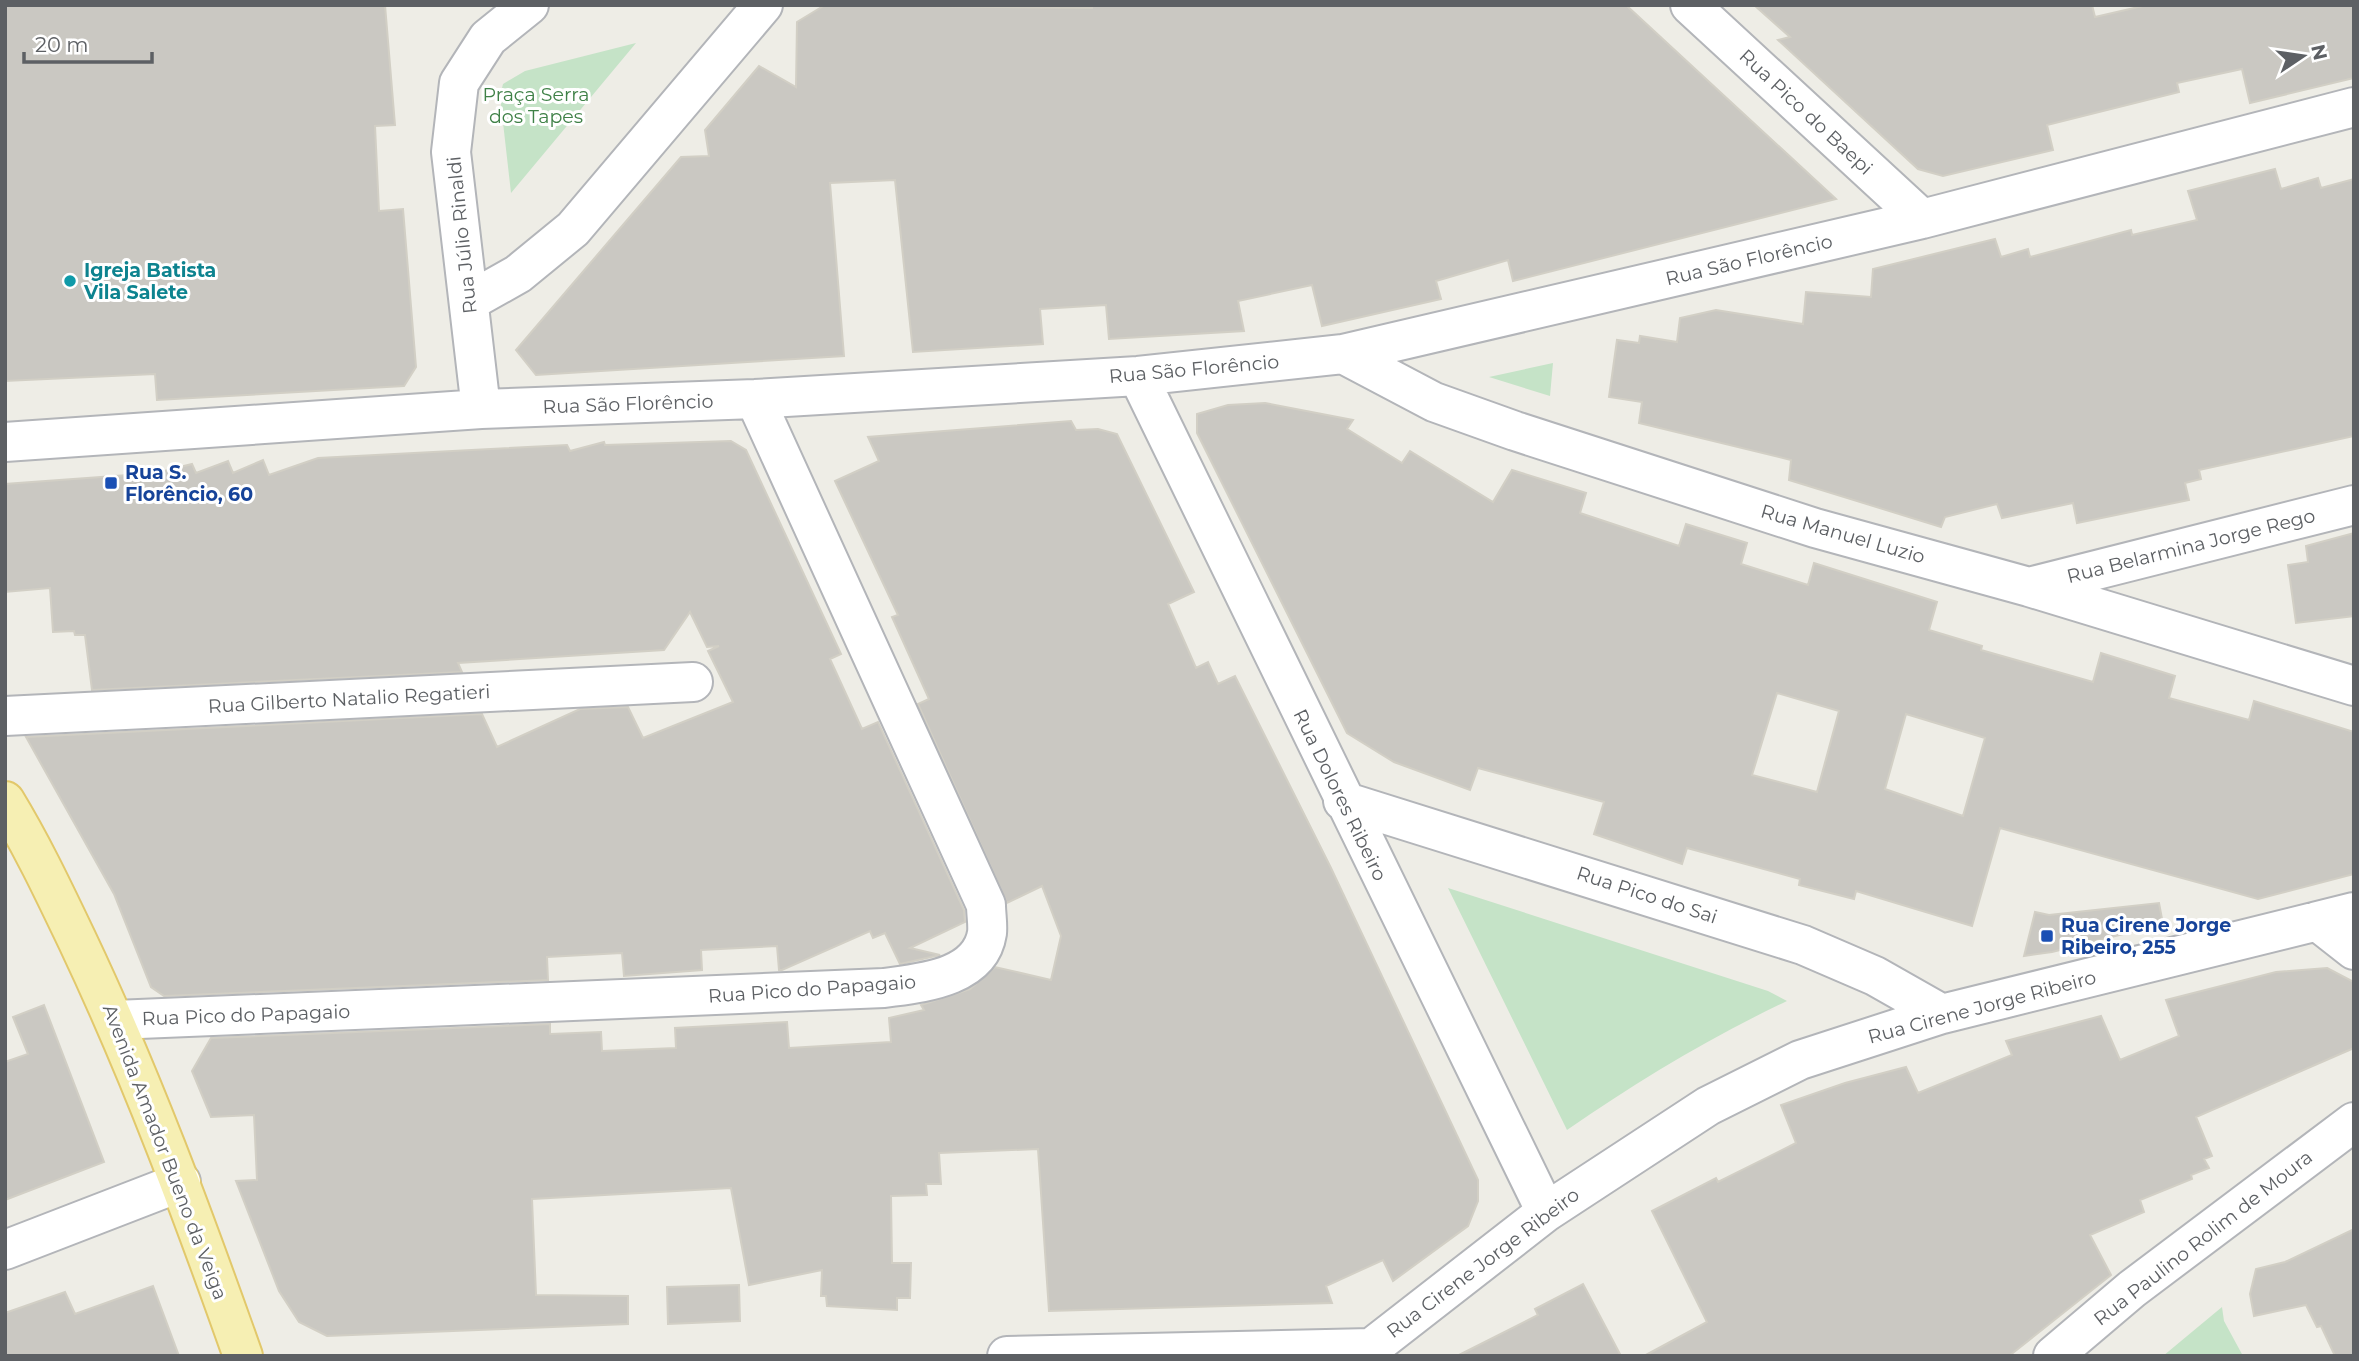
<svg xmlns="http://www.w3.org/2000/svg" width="2359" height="1361" font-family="Montserrat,sans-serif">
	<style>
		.green { fill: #c5e3c7 }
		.building { fill: #cac8c2; stroke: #d2cfc5; stroke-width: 2; fill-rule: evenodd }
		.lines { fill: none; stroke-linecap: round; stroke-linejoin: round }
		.minor-casing { stroke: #b3b5b9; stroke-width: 42 }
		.major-casing { stroke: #e2c86b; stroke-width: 42 }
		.minor { stroke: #fff; stroke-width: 38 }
		.major { stroke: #f6efb3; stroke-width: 38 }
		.culture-dot { fill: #0f9aa8; stroke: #fff; stroke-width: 2.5 }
		.transit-dot { fill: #1a4fb4; stroke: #fff; stroke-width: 2.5 }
		.labels { text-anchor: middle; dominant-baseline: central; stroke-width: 6; stroke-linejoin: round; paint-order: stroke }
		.park-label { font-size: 19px; fill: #3f8147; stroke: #fff }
		.street-label { font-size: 19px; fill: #5d6064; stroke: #fff }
		.culture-label { font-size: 19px; font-weight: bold; fill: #0d838f; stroke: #fff; text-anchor: start }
		.transit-label { font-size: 19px; font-weight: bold; fill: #164399; stroke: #fff; text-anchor: start }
	</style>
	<rect width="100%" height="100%" fill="#eeede6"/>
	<path class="green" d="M636,43L511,193L500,96L503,84L525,71Z
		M1553,363L1550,396L1489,377Z
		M1448,888L1768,991L1787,1001C1709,1038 1638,1081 1567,1130Z
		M2222,1307L2224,1321L2243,1356H2163Z"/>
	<path class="building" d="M5,5H385L395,125L375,126L379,211L403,209L416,367L404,386L157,400L155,374L5,381Z
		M825,5L1092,8V5H1626L1836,199L1513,281L1508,260L1436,281L1441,299L1322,326L1312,285L1238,301L1244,331L1109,339L1106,305L1040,309L1043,344L913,352L895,180L830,183L844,356L536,375L516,350L681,157L709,156L705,130L759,66L796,87L797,22Z
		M1754,5H2092L2095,17L2147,5H2354V78L2250,103L2242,69L2177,83L2179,92L2047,125L2053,150L1943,176L1918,169L1778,40L1790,37Z
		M2275,169L2281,189L2318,178L2321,188L2354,179V436L2199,470L2201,479L2185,483L2189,500L2077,523L2073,503L2002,518L1997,504L1945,517L1941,527L1789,480L1791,460L1639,423L1642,402L1609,397L1617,340L1639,343L1640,336L1677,342L1680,318L1716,310L1803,324L1806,292L1871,297L1873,269L1995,239L2001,257L2028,249L2030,257L2131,230L2132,235L2197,220L2188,191Z
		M1265,403L1353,420L1347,429L1402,463L1410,451L1493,502L1512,470L1586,493L1580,513L1679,546L1686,524L1747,543L1741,564L1808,585L1814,563L1937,602L1929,630L1982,646L1981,650L2093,682L2101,653L2175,676L2169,698L2249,720L2254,701L2354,732V874L2258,899L2000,828L1972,926L1856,891L1854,899L1799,885L1800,879L1687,848L1682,864L1594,834L1604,802L1478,768L1470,790L1394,762L1347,733L1197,433V414L1228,405ZM1777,693L1839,711L1817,792L1752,775ZM1906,714L1985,738L1963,816L1885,789Z
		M1071,421L1076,430L1098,429L1117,434L1194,592L1168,604L1196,668L1208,662L1218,684L1235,676L1331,868L1478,1180V1201L1468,1226L1393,1281L1383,1260L1326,1286L1332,1303L1049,1311L1038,1149L939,1153L941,1184H926L927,1195L891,1196L892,1263H911L910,1298H897V1310L827,1306L826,1296H821L822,1270L749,1285L731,1188L532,1199L536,1295L628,1296V1324L327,1336L299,1322L279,1291L236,1181L257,1180L254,1115L211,1117L192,1071L211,1038L550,1024V1034L601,1032L602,1051L676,1048L675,1028L787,1022L789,1048L891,1042L889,1018L924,1010L921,1005L970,989L995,967L1051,980L1061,936L1042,886L1007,903L918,704L929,699L892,617L898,615L835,481L879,461L868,437Z
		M731,441L746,450L841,654L830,659L862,729L878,722L964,910L965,922L910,948L940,955L900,964L885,933L873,938L870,931L782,970H779L777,946L701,950L702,970L624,976L622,953L547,957L548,980L164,996L151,987L114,894L26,737L482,714L497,747L580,709L628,707L643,738L733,702L708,651L719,646L707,647L690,612L664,650L458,663L462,672L92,690L85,635H75L74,631L53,632L50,588L5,592V484L156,473L192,464L196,473L228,461L233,473L263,460L269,475L318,458L567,445L570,451L604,442L605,445Z
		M2354,533V616L2296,623L2288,565L2308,562L2306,546Z
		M2159,903L2163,924L2052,952L2024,956L2035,912L2049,915Z
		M2327,968L2354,982V1048L2196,1117L2212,1156L2204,1159L2209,1168L2191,1175L2192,1179L2140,1200L2144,1212L2090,1235L2111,1275L2009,1356H1644L1707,1322L1652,1211L1716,1178L1718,1182L1796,1143L1781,1105L1845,1083L1906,1067L1918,1093L2012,1055L2006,1041L2101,1016L2120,1060L2179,1036L2166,1000L2276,972Z
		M44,1005L104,1162L5,1200V1062L28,1054L13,1017Z
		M2354,1229V1356H2335L2321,1326L2317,1327L2306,1305L2254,1316L2250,1294L2256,1269L2285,1262Z
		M1583,1284L1621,1356H1457L1538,1315L1535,1309Z
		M739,1285L740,1321L668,1324L667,1287Z
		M153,1286L179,1356H5V1313L65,1292L75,1314Z"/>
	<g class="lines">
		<g class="minor-casing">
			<path id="minor" d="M1690,5L1922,219
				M470,301L518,274L573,229L763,5
				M1343,354L1434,402L1515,431L1815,528L2029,587L2354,686
				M1138,376L1546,1212
				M481,409L451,152L459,83L488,38L529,5
				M5,442L481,409L755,399L1138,376L1343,354L1922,219L2354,107
				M2029,587L2354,505
				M5,716L693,682
				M1343,801L1803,945L1875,976L1942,1014
				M2317,921L2354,950
				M115,1020L884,988C919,983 980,979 987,933C988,924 986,914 986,905L755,399
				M5,1250L181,1182
				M1007,1356L1371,1348
				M1361,1356L1546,1212L1708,1106L1800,1060L1942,1014L2354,912
				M2053,1356L2132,1289L2354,1122"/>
		</g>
		<g class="major-casing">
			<path id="major" d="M5,801C33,847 55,894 78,942C142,1077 193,1215 243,1356"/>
		</g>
		<use href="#minor" class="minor"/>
		<use href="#major" class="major"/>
	</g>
	<circle class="culture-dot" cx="70" cy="281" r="7"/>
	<g class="transit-dot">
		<rect x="104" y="476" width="14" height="14" rx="3.5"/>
		<rect x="2040" y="929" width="14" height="14" rx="3.5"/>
	</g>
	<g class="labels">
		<g class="park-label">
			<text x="536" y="94">Praça Serra<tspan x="536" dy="22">dos Tapes</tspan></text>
		</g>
		<g class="street-label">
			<text transform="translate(1806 112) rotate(43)">Rua Pico do Baepi</text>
			<text transform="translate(462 235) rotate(-96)">Rua Júlio Rinaldi</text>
			<text transform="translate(1749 260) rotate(-13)">Rua São Florêncio</text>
			<text transform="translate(1194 369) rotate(-5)">Rua São Florêncio</text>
			<text transform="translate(628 404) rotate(-2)">Rua São Florêncio</text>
			<text transform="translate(1843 534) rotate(16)">Rua Manuel Luzio</text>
			<text transform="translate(2191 546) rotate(-14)">Rua Belarmina Jorge Rego</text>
			<text transform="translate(349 699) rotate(-3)">Rua Gilberto Natalio Regatieri</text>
			<text transform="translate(1340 795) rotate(64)">Rua Dolores Ribeiro</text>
			<text transform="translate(1647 895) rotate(18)">Rua Pico do Sai</text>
			<text transform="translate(812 989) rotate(-4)">Rua Pico do Papagaio</text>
			<text transform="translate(1982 1007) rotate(-15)">Rua Cirene Jorge Ribeiro</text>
			<text transform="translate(246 1015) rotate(-2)">Rua Pico do Papagaio</text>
			<text transform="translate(165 1152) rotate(69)">Avenida Amador Bueno da Veiga</text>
			<text transform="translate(2203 1238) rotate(-38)">Rua Paulino Rolim de Moura</text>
			<text transform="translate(1483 1263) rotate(-37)">Rua Cirene Jorge Ribeiro</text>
		</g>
		<g class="culture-label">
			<text x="84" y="270">Igreja Batista<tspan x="84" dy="22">Vila Salete</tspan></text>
		</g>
		<g class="transit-label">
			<text x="125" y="472">Rua S.<tspan x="125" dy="22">Florêncio, 60</tspan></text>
			<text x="2061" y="925">Rua Cirene Jorge<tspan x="2061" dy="22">Ribeiro, 255</tspan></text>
		</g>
	</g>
	<rect width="2359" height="1361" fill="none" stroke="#5d6064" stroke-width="14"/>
	<g transform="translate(2303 56) rotate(77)" stroke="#ffffff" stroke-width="5" paint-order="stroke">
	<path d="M0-5L12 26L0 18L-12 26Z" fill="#5d6064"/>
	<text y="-10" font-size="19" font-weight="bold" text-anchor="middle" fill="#5d6064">N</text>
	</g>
	<path d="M24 52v10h128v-10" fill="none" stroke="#5d6064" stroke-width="3.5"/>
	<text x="35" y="52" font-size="21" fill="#5d6064" stroke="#ffffff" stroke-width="5" paint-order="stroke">20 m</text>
</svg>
